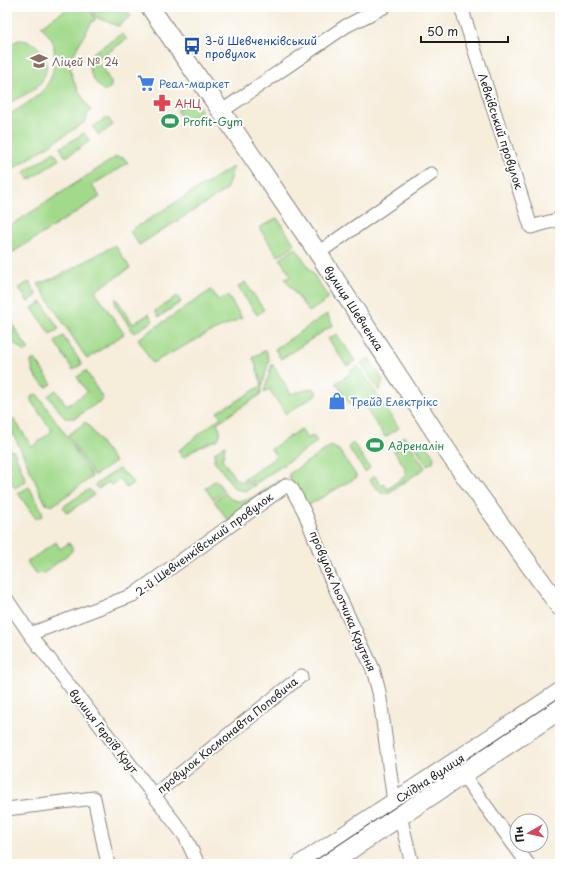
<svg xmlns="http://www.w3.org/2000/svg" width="567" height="871" font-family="'Playpen Sans',sans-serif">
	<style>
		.green { fill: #a2da8c; stroke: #5f7b54 }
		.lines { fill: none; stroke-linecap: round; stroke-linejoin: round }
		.street-casing { stroke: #89847c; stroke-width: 15 }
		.secondary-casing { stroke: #89847c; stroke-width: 20 }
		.street { stroke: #fff; stroke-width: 13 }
		.secondary { stroke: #fff; stroke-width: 18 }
		.tram { stroke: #1c1c1c; stroke-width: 1 }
		.labels { text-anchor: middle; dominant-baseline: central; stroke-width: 4; stroke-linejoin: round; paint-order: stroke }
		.transit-label { font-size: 11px; fill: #164399; stroke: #fff; text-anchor: start }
		.education-label { font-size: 11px; fill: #785e54; stroke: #fff; text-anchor: start }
		.shop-label { font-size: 11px; fill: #366cbe; stroke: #fff; text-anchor: start }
		.health-label { font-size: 11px; fill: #be3a42; stroke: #fff; text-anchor: start }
		.leisure-label { font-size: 11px; fill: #27864d; stroke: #fff; text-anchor: start }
		.street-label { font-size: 11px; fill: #1c1c1c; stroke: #fff }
	</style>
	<rect width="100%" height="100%" fill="#fff"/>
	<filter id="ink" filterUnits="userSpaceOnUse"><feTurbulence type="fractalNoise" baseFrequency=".025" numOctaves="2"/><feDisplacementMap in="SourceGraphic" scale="8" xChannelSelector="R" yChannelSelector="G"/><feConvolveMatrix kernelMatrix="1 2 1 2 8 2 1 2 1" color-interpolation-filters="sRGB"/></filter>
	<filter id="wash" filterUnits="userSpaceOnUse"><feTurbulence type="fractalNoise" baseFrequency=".012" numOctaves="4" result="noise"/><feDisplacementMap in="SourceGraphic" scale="16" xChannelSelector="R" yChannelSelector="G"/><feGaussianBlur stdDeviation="0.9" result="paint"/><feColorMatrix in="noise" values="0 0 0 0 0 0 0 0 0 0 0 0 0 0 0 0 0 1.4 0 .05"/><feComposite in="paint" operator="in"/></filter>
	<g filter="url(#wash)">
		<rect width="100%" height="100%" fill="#f6eddb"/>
		<path class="green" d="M70,7H88L96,19L92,22C66,66 62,66 91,111L88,113L85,122L7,173V116C39,96 58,87 54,46C54,40 45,31 41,26Z
			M89,7H124L131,16L118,26L98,18Z
			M122,34L127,39L97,60L111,82V87L105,91C95,86 83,64 91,54Z
			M19,40C40,40 55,63 41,82C33,92 18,98 7,104V45Z
			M184,103L187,107L196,103L202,111L185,123L177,111Z
			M107,117L113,125L99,135L93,127Z
			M84,133L90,141L66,157L60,148Z
			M54,152L59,160L29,180L24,172Z
			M116,157L124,158L128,163L92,185L100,197L7,256V228Z
			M234,166L226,190L139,245L130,231Z
			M277,218L295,245L278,256L259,228Z
			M115,245L130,268L95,291L124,334L87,359L38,284L59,276Z
			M296,248L328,297L327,300L309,312L285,279L291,276L280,259Z
			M29,282L37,295L28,302L19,288Z
			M245,282L264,310L257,315L238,287Z
			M211,290L218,300L228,296L242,318L209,333L152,363L138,339Z
			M177,296L181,302L159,317L155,311Z
			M116,298L133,324L149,314L153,321L134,333L115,305Z
			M42,302L59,329L50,334L32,308Z
			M327,314L333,325L281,359L275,349Z
			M12,324L29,350L26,352C14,346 11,339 9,326Z
			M337,334L355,361L347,366L328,339Z
			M63,336L82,364L73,370L55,342Z
			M266,350L269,360L260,395L217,423C220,428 222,433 218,439L197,448L183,458L178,451L221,417L217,412L230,404L231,405L262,385L253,357Z
			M369,358L383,380L379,391L361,363Z
			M35,359L52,384L47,387C37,380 32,374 31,361Z
			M272,364L291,394L314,388L317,394L286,414L269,389L264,392Z
			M358,366L399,428L385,437L363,404L354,410L336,383L351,373L350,371Z
			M86,371L103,399L75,418H65L48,396L56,390L67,406L87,392L77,377Z
			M37,394L66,435L92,477L52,506L46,504C36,485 28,464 18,444C13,432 7,430 7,415L16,422L32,447L52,431L31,401V397Z
			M86,422L115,462L94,476L68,435Z
			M301,429L307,439L313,435L317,442L258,482L243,480L272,460L276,456L271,449Z
			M404,436L425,468L388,493H381L369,480L375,476L381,486L383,484L387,489L407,475L404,471L406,469L390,445Z
			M411,440L424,442L434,456L433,462L427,465Z
			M353,443L370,468L365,472L348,447Z
			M225,445L224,455L221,457L236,480L239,479L242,482L256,484L246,491L235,489L214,460L215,452Z
			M331,446L339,450L357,477L307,506L290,479L289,474Z
			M10,450L14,451L26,481L15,488L7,476V473L13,470L7,461V451Z
			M118,469L127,475L133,483L126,488L120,479L111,485L109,482L98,489L95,485Z
			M216,480L224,491L213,499L205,488Z
			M277,481L281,482L230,523L214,501L225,493C240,513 262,491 277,481Z
			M29,487L42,511V516L36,519L18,493Z
			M89,489L94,495L67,513L63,507Z
			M56,542L60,549L69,543L73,549L71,552L44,573L36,574L27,562Z"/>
	</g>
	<g filter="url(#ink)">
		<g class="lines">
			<g class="street-casing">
				<path id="street" d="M461,7L531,227L560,219
					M222,111L346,26L384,7
					M318,253L431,174
					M7,600L30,634L185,836L198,864
					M30,634L133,595L287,485L292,489L305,513L329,575L373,669L379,692L394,802L400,816L412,864
					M458,768L528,864
					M154,795L301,676
					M7,809L94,798L108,864"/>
			</g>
			<g class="secondary-casing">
				<path id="secondary" d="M150,7L318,253L452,458L560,607
					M301,864L560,692
					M329,864L560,710"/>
			</g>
			<use href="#street" class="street"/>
			<use href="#secondary" class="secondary"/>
			<path class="tram" d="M310,864L560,697"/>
		</g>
	</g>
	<defs>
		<g id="bus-bare" transform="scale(1.38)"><path d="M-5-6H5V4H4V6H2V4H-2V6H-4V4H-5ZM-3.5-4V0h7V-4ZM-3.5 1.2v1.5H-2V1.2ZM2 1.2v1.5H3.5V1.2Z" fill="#1a4fb4" stroke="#fff" stroke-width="2.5" paint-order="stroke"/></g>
		<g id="school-bare" transform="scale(1.38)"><path d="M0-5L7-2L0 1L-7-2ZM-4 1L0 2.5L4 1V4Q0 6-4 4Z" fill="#8d6e63" stroke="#fff" stroke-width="2.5" paint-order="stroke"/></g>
		<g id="supermarket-bare" transform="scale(1.38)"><path d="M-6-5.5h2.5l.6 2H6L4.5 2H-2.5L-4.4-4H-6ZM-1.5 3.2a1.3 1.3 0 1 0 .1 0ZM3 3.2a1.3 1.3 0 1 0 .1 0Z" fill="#3f7fe0" stroke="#fff" stroke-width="2.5" paint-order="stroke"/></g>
		<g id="pharmacy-bare" transform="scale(1.38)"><path d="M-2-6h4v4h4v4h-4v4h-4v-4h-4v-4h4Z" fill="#e0444e" stroke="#fff" stroke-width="2.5" paint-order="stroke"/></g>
		<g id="stadium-bare" transform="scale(1.38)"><path d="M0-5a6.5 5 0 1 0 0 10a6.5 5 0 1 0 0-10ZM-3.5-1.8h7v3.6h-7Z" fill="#2e9e5b" stroke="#fff" stroke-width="2.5" paint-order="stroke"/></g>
		<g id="shop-bare" transform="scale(1.38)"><path d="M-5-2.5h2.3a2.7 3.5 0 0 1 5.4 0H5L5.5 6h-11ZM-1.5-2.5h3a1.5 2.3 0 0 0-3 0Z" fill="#3f7fe0" stroke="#fff" stroke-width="2.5" paint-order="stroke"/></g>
	</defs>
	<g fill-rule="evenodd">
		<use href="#bus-bare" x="192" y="46"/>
		<use href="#school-bare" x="39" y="61"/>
		<use href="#supermarket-bare" x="146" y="83"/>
		<use href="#pharmacy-bare" x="162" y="103"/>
		<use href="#stadium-bare" x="170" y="121"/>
		<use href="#shop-bare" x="337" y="401"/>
		<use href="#stadium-bare" x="375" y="445"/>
	</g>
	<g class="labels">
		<g class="transit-label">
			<text x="205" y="40">3-й Шевченківський<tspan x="205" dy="13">провулок</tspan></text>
		</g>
		<g class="education-label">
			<text x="52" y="61">Ліцей № 24</text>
		</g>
		<g class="shop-label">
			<text x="159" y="83">Реал-маркет</text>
			<text x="350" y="401">Трейд Електрікс</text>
		</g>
		<g class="health-label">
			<text x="175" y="103">АНЦ</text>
		</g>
		<g class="leisure-label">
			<text x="183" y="121">Profit-Gym</text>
			<text x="388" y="445">Адреналін</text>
		</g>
		<g class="street-label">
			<text transform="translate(501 131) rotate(72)">Левківський провулок</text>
			<text transform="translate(354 308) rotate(57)">вулиця Шевченка</text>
			<text transform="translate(204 544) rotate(-36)">2-й Шевченківський провулок</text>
			<text transform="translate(343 601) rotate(67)">провулок Льотчика Крутеня</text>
			<text transform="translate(104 731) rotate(52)">вулиця Героїв Крут</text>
			<text transform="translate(227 735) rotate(-39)">провулок Космонавта Поповича</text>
			<text transform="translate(430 778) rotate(-33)">Східна вулиця</text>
		</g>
	</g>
	<rect width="567" height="871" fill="none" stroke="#fff" stroke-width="24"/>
	<g transform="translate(529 833) rotate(262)"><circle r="19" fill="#ffffff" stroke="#a4a4a4"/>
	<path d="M0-3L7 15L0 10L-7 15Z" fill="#d1495b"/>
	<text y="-6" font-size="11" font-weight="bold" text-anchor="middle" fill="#1c1c1c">Пн</text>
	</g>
	<path d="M421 36v6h87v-6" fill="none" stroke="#1c1c1c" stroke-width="2"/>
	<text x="427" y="36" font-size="12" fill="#1c1c1c" stroke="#ffffff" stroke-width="3" paint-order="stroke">50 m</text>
</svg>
